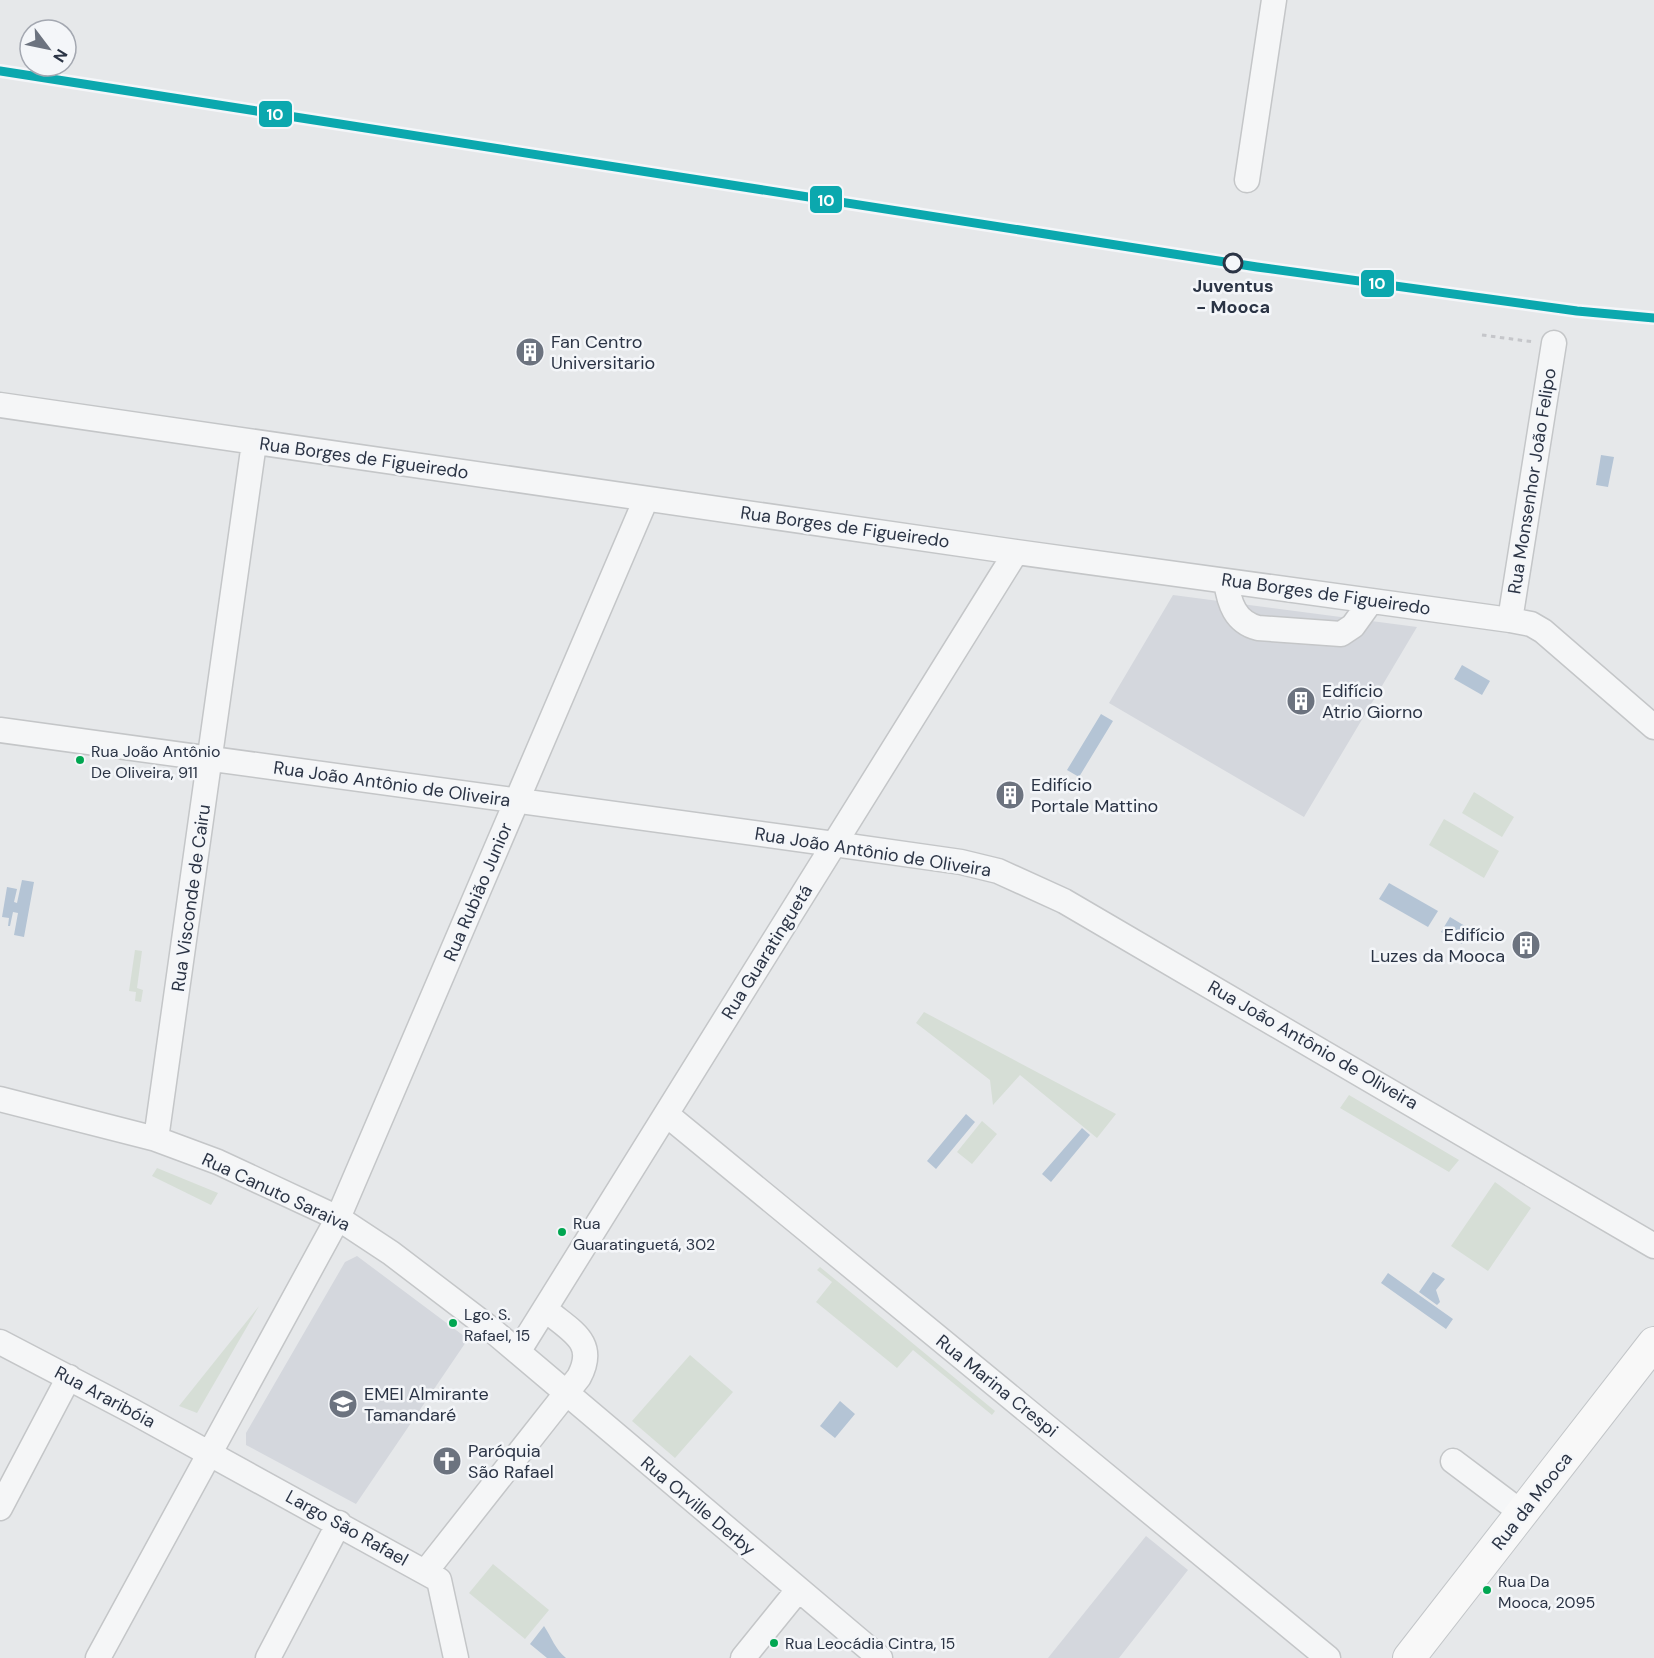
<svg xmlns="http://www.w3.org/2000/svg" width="1654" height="1658" font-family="'DM Sans',sans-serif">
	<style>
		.built { fill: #d4d7dd }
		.green { fill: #d6ded6 }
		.water { fill: #b4c4d5 }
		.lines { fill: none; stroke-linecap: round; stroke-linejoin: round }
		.minor-casing { stroke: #c4c6c8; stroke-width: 27 }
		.major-casing { stroke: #c2c5c8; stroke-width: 34 }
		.path { stroke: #c5c6ca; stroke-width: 3; stroke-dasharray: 4.5 4.5; stroke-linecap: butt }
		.minor { stroke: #f5f6f7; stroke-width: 24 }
		.major { stroke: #f8f8f8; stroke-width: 32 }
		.rail-1-casing { stroke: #f4f6f9; stroke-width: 14 }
		.rail-1 { stroke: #0ba8ae; stroke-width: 9 }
		.stop-dot { fill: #f4f6f9; stroke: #2b3445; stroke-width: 3 }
		.bus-dot { fill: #00a651; stroke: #f4f6f9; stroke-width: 2 }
		.labels { text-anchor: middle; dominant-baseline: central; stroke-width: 5; stroke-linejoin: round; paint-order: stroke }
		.bus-label { font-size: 16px; fill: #2b3445; stroke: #f4f6f9; text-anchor: start }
		.stop-label { font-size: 18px; font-weight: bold; fill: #2b3445; stroke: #f4f6f9 }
		.poi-label { font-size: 18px; fill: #2b3445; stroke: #f4f6f9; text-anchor: start }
		.street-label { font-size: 18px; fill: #2b3445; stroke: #f4f6f9 }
		.line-badge { stroke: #f4f6f9; stroke-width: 2 }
		.badge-label { font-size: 16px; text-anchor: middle; font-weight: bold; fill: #fff }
	</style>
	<rect width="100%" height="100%" fill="#e6e8ea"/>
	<path class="built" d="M1173,595L1417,627L1304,817L1109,703Z
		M357,1256L468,1339L356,1504L246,1445V1433L345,1262Z
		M1146,1536L1188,1570L1119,1658H1048Z"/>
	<path class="green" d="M1474,792L1514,817L1502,837L1462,813Z
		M1444,819L1499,851L1484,878L1429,845Z
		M135,950L142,951L137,988L143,990L141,1002L135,1001L136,992L129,991Z
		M924,1012L1116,1114L1097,1138L1020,1075L993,1105L990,1080L916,1023Z
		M1349,1095L1459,1160L1449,1172L1340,1108Z
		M982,1121L997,1134L972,1164L957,1152Z
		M157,1168L218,1193L211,1205L152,1176Z
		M1495,1182L1531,1208L1488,1271L1451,1246Z
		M820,1267L995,1411L992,1415L913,1350L897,1368L816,1302L832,1282L817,1270Z
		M259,1306L197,1413L179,1406Z
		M690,1355L733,1392L675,1458L632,1421Z
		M493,1564L549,1610L525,1639L469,1593Z"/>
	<path class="water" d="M1601,455L1614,457L1608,487L1596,485Z
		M1462,665L1490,681L1482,695L1454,679Z
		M1101,714L1113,721L1079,777L1067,770Z
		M22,880L34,882L24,937L14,935L18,913L13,912L10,926H8L9,918L2,917L7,887L17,889L14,902L17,903Z
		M1389,883L1438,911L1428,927L1379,899Z
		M1450,917L1470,929L1462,944L1441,932Z
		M966,1114L975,1122L936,1169L927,1161Z
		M1082,1128L1090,1135L1051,1182L1042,1174Z
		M1433,1272L1445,1279L1436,1290L1440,1302L1437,1305L1419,1292Z
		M1388,1273L1453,1319L1446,1329L1381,1283Z
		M840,1401L855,1414L835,1438L820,1426Z
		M544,1626C552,1638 555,1649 566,1658H547L530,1644Z"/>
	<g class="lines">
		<g class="minor-casing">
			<path id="minor" d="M1247,180L1274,0
				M0,405L1016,552L1510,620L1531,624L1543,631L1654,727
				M1226,581C1229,603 1235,622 1258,628L1341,634L1353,626L1371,601
				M1510,620L1554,343
				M0,730L834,844L961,862L998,871L1064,901L1654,1246
				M0,1099L156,1139L218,1162L338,1218L391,1253L492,1330L880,1658
				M666,1114L1328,1658
				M156,1139L254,443
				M0,1342L132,1411L439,1580L456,1658
				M518,1352L1016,552
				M1453,1461L1522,1513
				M0,1508L69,1377
				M426,1571L579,1377C598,1341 570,1331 545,1309
				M98,1658L338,1218L646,499
				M268,1658L339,1523
				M743,1658L798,1590"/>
		</g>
		<g class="major-casing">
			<path id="major" d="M1409,1658L1654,1343"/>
		</g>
		<path class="path" d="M1482,335L1534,342"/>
		<use href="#minor" class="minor"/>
		<use href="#major" class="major"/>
		<g class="rail-1-casing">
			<path id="rail-1" d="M0,71L1257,267L1577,311L1654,318"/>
		</g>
		<use href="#rail-1" class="rail-1"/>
	</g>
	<defs>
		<g id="building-disc" transform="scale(1.5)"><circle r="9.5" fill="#6c737f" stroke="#f4f6f9"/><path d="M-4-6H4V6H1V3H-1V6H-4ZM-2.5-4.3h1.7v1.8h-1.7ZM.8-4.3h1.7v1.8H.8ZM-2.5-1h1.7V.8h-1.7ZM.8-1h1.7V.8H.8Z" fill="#fff"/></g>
		<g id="school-disc" transform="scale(1.5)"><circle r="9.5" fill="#6c737f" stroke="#f4f6f9"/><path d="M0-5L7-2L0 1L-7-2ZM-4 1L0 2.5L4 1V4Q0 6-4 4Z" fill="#fff"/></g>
		<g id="church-disc" transform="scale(1.5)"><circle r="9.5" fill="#6c737f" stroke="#f4f6f9"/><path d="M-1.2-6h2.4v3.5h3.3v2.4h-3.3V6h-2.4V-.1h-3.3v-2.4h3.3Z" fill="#fff"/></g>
	</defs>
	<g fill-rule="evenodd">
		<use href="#building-disc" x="530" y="352"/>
		<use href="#building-disc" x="1301" y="701"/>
		<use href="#building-disc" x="1010" y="795"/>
		<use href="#building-disc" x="1526" y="945"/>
		<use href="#school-disc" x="343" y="1404"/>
		<use href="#church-disc" x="447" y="1461"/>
	</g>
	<circle class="stop-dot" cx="1233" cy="263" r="9"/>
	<g class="bus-dot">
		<circle cx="80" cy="760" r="5"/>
		<circle cx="562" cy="1232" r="5"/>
		<circle cx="453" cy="1323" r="5"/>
		<circle cx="1487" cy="1590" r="5"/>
		<circle cx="774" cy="1643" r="5"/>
	</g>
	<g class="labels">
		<g class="bus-label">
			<text x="91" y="751">Rua João Antônio<tspan x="91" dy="21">De Oliveira, 911</tspan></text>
			<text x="573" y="1223">Rua<tspan x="573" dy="21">Guaratinguetá, 302</tspan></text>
			<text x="464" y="1314">Lgo. S.<tspan x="464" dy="21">Rafael, 15</tspan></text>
			<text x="1498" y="1581">Rua Da<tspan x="1498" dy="21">Mooca, 2095</tspan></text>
			<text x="785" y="1643">Rua Leocádia Cintra, 15</text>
		</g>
		<g class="stop-label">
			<text x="1233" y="286">Juventus<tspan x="1233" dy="21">- Mooca</tspan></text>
		</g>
		<g class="poi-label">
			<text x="551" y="342">Fan Centro<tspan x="551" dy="21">Universitario</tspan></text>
			<text x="1322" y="691">Edifício<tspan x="1322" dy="21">Atrio Giorno</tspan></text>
			<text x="1031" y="785">Edifício<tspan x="1031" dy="21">Portale Mattino</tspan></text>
			<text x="1505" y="935" text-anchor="end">Edifício<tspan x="1505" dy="21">Luzes da Mooca</tspan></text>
			<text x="364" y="1394">EMEI Almirante<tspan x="364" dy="21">Tamandaré</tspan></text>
			<text x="468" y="1451">Paróquia<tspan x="468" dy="21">São Rafael</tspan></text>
		</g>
		<g class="street-label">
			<text transform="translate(364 458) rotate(8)">Rua Borges de Figueiredo</text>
			<text transform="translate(1532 481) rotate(-81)">Rua Monsenhor João Felipo</text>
			<text transform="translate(845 527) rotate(8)">Rua Borges de Figueiredo</text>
			<text transform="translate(1326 594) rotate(8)">Rua Borges de Figueiredo</text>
			<text transform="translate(392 784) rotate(8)">Rua João Antônio de Oliveira</text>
			<text transform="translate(873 852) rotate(9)">Rua João Antônio de Oliveira</text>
			<text transform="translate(478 892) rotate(-67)">Rua Rubião Junior</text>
			<text transform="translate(191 898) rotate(-82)">Rua Visconde de Cairu</text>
			<text transform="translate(767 952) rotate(-58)">Rua Guaratinguetá</text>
			<text transform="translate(1313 1045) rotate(30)">Rua João Antônio de Oliveira</text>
			<text transform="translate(276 1192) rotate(25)">Rua Canuto Saraiva</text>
			<text transform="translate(997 1386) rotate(39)">Rua Marina Crespi</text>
			<text transform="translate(105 1397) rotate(28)">Rua Araribóia</text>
			<text transform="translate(1532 1501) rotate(-52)">Rua da Mooca</text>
			<text transform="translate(698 1506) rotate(40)">Rua Orville Derby</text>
			<text transform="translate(347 1528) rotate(29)">Largo São Rafael</text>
		</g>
	</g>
	<g class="line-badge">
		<rect x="258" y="100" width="35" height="28" rx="6" fill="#0ba8ae"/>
		<rect x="809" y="185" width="34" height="29" rx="6" fill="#0ba8ae"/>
		<rect x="1360" y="269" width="35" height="29" rx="6" fill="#0ba8ae"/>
	</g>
	<g class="badge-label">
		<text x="275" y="120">10</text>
		<text x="826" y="206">10</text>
		<text x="1377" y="289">10</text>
	</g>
	<g transform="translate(48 48) rotate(122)"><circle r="28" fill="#f4f6f9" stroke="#a4a8b1" stroke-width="1.5"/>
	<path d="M0-4.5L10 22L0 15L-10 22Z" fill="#6c737f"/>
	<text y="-9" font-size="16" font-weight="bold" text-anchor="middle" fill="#2b3445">N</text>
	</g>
</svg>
